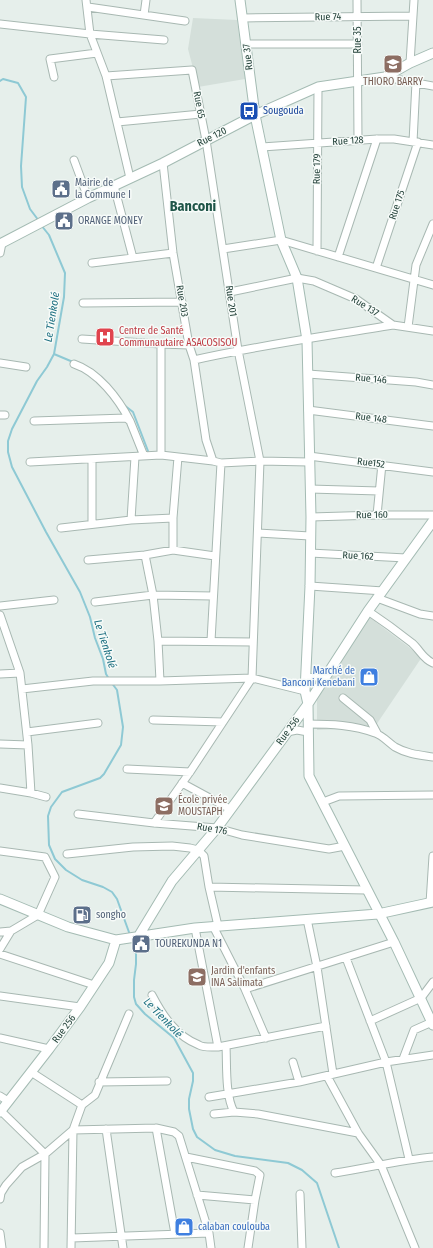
<svg xmlns="http://www.w3.org/2000/svg" width="433" height="1248" font-family="'Fira Sans Condensed',sans-serif">
	<style>
		.built { fill: #d4dfda }
		.lines { fill: none; stroke-linecap: round; stroke-linejoin: round }
		.stream { stroke: #8ec9d4; stroke-width: 2 }
		.street-casing { stroke: #a8b8b2; stroke-width: 9 }
		.secondary-casing { stroke: #a4bbb3; stroke-width: 11 }
		.street { stroke: #fff; stroke-width: 7 }
		.secondary { stroke: #fff; stroke-width: 9 }
		.labels { text-anchor: middle; dominant-baseline: central; stroke-width: 3; stroke-linejoin: round; paint-order: stroke }
		.street-label { font-size: 10px; fill: #24423a; stroke: #f7fbf9 }
		.education-label { font-size: 10px; fill: #785e54; stroke: #f7fbf9; text-anchor: start }
		.transit-label { font-size: 10px; fill: #164399; stroke: #f7fbf9; text-anchor: start }
		.service-label { font-size: 10px; fill: #4e5e75; stroke: #f7fbf9; text-anchor: start }
		.health-label { font-size: 10px; fill: #be3a42; stroke: #f7fbf9; text-anchor: start }
		.shop-label { font-size: 10px; fill: #366cbe; stroke: #f7fbf9; text-anchor: end }
		.water-label { font-size: 11px; font-style: italic; fill: #1c6f80; stroke: #f7fbf9 }
		.district-label { font-size: 14px; font-weight: bold; fill: #1f5548; stroke: #f7fbf9 }
	</style>
	<rect width="100%" height="100%" fill="#e6efeb"/>
	<path class="built" d="M193,18L237,20L245,79L198,87L188,49Z
		M369,617L422,657L374,728L317,730V696Z"/>
	<g class="lines">
		<path class="stream" d="M0,81L3,79L18,83L26,97L21,166L22,187L30,209L39,221
			M41,225L49,235L65,273L64,297L54,354L47,367L37,381L12,429L8,441V452L12,467L46,532L80,592L90,617L95,638L103,659L106,674L109,679
			M54,354L73,362
			M124,405L133,412L148,451
			M111,682L117,690L123,727L121,745L104,774L100,778L62,792L51,807L48,816L49,845L55,859L66,870L82,880L103,887L112,892L117,899L130,935
			M132,941L136,954V964L134,980V997L136,1004L145,1014L174,1038L193,1073V1081L189,1099V1109L193,1129L197,1137L215,1150L235,1156L288,1163L302,1170L317,1183L339,1248"/>
		<g class="street-casing">
			<path id="street" d="M86,0L90,34L106,76L130,178
				M357,0L358,140
				M88,7L185,21
				M144,15L146,0
				M243,18L413,16
				M0,24L90,34L164,40
				M247,44H358
				M410,63L414,0
				M106,76L192,70L206,140L238,350L260,461L252,678L190,772L154,823
				M54,77L50,59L97,53
				M385,77L433,86
				M117,122L201,114
				M413,142L416,82
				M262,147L377,139H394L433,145
				M74,160L88,198
				M163,163L173,253L189,345L194,360L206,440L213,461
				M114,186L133,258
				M223,249L281,240L433,285
				M317,251L318,87
				M0,253L2,243
				M338,257L377,139
				M92,263L173,253
				M376,268L418,142
				M230,292L297,278L314,281L356,299L393,325L433,331
				M83,303L182,302
				M408,327L416,265L433,224
				M82,339L161,344L189,345
				M161,344V455
				M194,360C260,345 327,336 393,325
				M0,363L26,367
				M74,364C98,372 118,398 130,421
				M308,374L416,382L433,385
				M308,410L433,426
				M0,415H5
				M34,421L126,418L130,421L144,456
				M309,456L433,472
				M30,462L161,455L213,461L221,463L260,461L309,462
				M310,489L379,491
				M377,515L382,464
				M311,517L377,515H433
				M131,520L135,457
				M92,524V460
				M61,528L131,520L173,518
				M258,533L310,536
				M173,550V518L178,457
				M310,553L406,558
				M145,555L153,595L158,641L160,681
				M88,560L145,555L173,550L215,556
				M310,586L383,591
				M377,598L420,614L433,616
				M95,602L153,595L213,596
				M0,606L54,600
				M368,611C383,621 398,632 412,643C420,650 423,659 433,663
				M0,615L20,673L28,745L31,793
				M158,641L253,642
				M211,641L221,463
				M0,674L20,673
				M306,678L326,676
				M22,689L93,681H160L252,678L305,691
				M343,698L370,720L377,733
				M153,720L223,722
				M308,724C331,724 354,725 375,733C382,735 389,743 395,747C407,754 420,755 433,757
				M27,732L98,723
				M287,732L297,730L308,732
				M0,744L28,745
				M127,769L190,772
				M182,783L230,809
				M0,788L31,793L46,797
				M323,802L339,796L433,795
				M78,814L154,823L217,828L242,835L329,849L345,846
				M0,851L45,857L55,877L38,915L11,931L0,932
				M67,854L133,847L172,846L190,848L198,850L204,856L209,887L218,926
				M209,887L366,890
				M430,903L433,856
				M307,919L317,967L333,1074
				M213,926L245,989L266,1038
				M195,928L218,1047
				M0,949L11,931
				M0,954L94,985
				M346,958L386,1062L409,1159
				M245,989L394,942
				M152,995C163,1016 176,1036 199,1045C204,1048 212,1047 218,1047L326,1026
				M0,996L80,1007
				M370,1021L421,998L433,982
				M0,1038L49,1049
				M226,1046C227,1066 225,1095 234,1112
				M403,1059L414,1030L432,1022
				M293,1062L299,1082
				M31,1072L82,1105
				M327,1076L358,1133L381,1165L415,1248
				M99,1082L167,1081
				M0,1096L8,1101
				M209,1097L299,1082L386,1062L433,1055
				M1,1111L45,1154L44,1248
				M214,1114L234,1112L258,1114L358,1133
				M156,1128L175,1234
				M106,1129L123,1248
				M186,1157L255,1171L260,1175L255,1200L248,1248
				M335,1173C368,1168 400,1160 433,1157
				M300,1194L302,1248
				M197,1195L255,1200
				M0,1199L1,1193L6,1185L22,1167L45,1154L73,1130L82,1105L95,1095L129,1014
				M0,1233L2,1248
				M72,1238L209,1233
				M71,1248L73,1130L156,1128L174,1132L179,1136L209,1233L211,1248"/>
		</g>
		<g class="secondary-casing">
			<path id="secondary" d="M240,0L255,115L281,240L297,278L307,340L311,517L310,586L305,691L308,704L309,776L394,942L433,1025
				M0,244L88,198L163,163L255,115L318,87L385,77L410,63L433,53
				M0,899L68,927L116,940L195,928L378,914L433,902
				M138,937L172,881L217,828L308,704L368,611L433,521
				M0,1112L49,1049L80,1007L109,963L116,940"/>
		</g>
		<use href="#street" class="street"/>
		<use href="#secondary" class="secondary"/>
	</g>
	<defs>
		<g id="school-square" transform="scale(1)"><rect x="-9" y="-9" width="18" height="18" rx="4" fill="#8d6e63" stroke="#f7fbf9"/><path d="M0-5L7-2L0 1L-7-2ZM-4 1L0 2.5L4 1V4Q0 6-4 4Z" fill="#fff"/></g>
		<g id="bus-square" transform="scale(1)"><rect x="-9" y="-9" width="18" height="18" rx="4" fill="#1a4fb4" stroke="#f7fbf9"/><path d="M-5-6H5V4H4V6H2V4H-2V6H-4V4H-5ZM-3.5-4V0h7V-4ZM-3.5 1.2v1.5H-2V1.2ZM2 1.2v1.5H3.5V1.2Z" fill="#fff"/></g>
		<g id="civic-square" transform="scale(1)"><rect x="-9" y="-9" width="18" height="18" rx="4" fill="#5c6f8a" stroke="#f7fbf9"/><path d="M-.6-6.5H3V-4.5H.6V-3L4-1V1h2V6H-6V1h2V-1L-.6-3ZM-1.2 2.5V6h2.4V2.5Z" fill="#fff"/></g>
		<g id="hospital-square" transform="scale(1)"><rect x="-9" y="-9" width="18" height="18" rx="4" fill="#e0444e" stroke="#f7fbf9"/><path d="M-5-5h3v3.5h4V-5h3V5h-3V1.5h-4V5h-3Z" fill="#fff"/></g>
		<g id="shop-square" transform="scale(1)"><rect x="-9" y="-9" width="18" height="18" rx="4" fill="#3f7fe0" stroke="#f7fbf9"/><path d="M-5-2.5h2.3a2.7 3.5 0 0 1 5.4 0H5L5.5 6h-11ZM-1.5-2.5h3a1.5 2.3 0 0 0-3 0Z" fill="#fff"/></g>
		<g id="fuel-square" transform="scale(1)"><rect x="-9" y="-9" width="18" height="18" rx="4" fill="#5c6f8a" stroke="#f7fbf9"/><path d="M-5.5-6h7V0h2V4h1.3V-2.5L3-4.5l.8-.8L6-3V5H2.5V1h-1V6h-7ZM-4.2-4.7v3.2H.2V-4.7Z" fill="#fff"/></g>
	</defs>
	<g fill-rule="evenodd">
		<use href="#school-square" x="393" y="64"/>
		<use href="#bus-square" x="249" y="111"/>
		<use href="#civic-square" x="61" y="189"/>
		<use href="#civic-square" x="64" y="221"/>
		<use href="#hospital-square" x="105" y="337"/>
		<use href="#shop-square" x="369" y="677"/>
		<use href="#school-square" x="164" y="806"/>
		<use href="#fuel-square" x="82" y="915"/>
		<use href="#civic-square" x="141" y="944"/>
		<use href="#school-square" x="197" y="977"/>
		<use href="#shop-square" x="184" y="1227"/>
	</g>
	<g class="labels">
		<g class="street-label">
			<text transform="translate(328 17) rotate(-1)">Rue 74</text>
			<text transform="translate(358 40) rotate(-90)">Rue 35</text>
			<text transform="translate(248 57) rotate(-97)">Rue 37</text>
			<text transform="translate(199 105) rotate(79)">Rue 65</text>
			<text transform="translate(212 137) rotate(-27)">Rue 120</text>
			<text transform="translate(348 141) rotate(-4)">Rue 128</text>
			<text transform="translate(317 169) rotate(-89)">Rue 179</text>
			<text transform="translate(397 205) rotate(-72)">Rue 175</text>
			<text transform="translate(182 301) rotate(80)">Rue 203</text>
			<text transform="translate(231 301) rotate(82)">Rue 201</text>
			<text transform="translate(365 306) rotate(32)">Rue 137</text>
			<text transform="translate(371 379) rotate(5)">Rue 146</text>
			<text transform="translate(371 418) rotate(7)">Rue 148</text>
			<text transform="translate(371 463) rotate(7)">Rue152</text>
			<text transform="translate(372 515) rotate(-1)">Rue 160</text>
			<text transform="translate(358 556) rotate(3)">Rue 162</text>
			<text transform="translate(288 731) rotate(-54)">Rue 256</text>
			<text transform="translate(212 829) rotate(10)">Rue 176</text>
			<text transform="translate(64 1029) rotate(-54)">Rue 256</text>
		</g>
		<g class="education-label">
			<text x="393" y="82" text-anchor="middle">THIORO BARRY</text>
			<text x="178" y="800">École privée<tspan x="178" dy="12">MOUSTAPH</tspan></text>
			<text x="211" y="971">Jardin d'enfants<tspan x="211" dy="12">INA Salimata</tspan></text>
		</g>
		<g class="transit-label">
			<text x="263" y="111">Sougouda</text>
		</g>
		<g class="service-label">
			<text x="75" y="183">Mairie de<tspan x="75" dy="12">la Commune I</tspan></text>
			<text x="78" y="221">ORANGE MONEY</text>
			<text x="96" y="915">songho</text>
			<text x="155" y="944">TOUREKUNDA N1</text>
		</g>
		<g class="health-label">
			<text x="119" y="331">Centre de Santé<tspan x="119" dy="12">Communautaire ASACOSISOU</tspan></text>
		</g>
		<g class="shop-label">
			<text x="355" y="671">Marché de<tspan x="355" dy="12">Banconi Kenebani</tspan></text>
			<text x="198" y="1227" text-anchor="start">calaban coulouba</text>
		</g>
		<g class="water-label">
			<text transform="translate(52 317) rotate(-81)">Le Tienkolé</text>
			<text transform="translate(105 644) rotate(72)">Le Tienkolé</text>
			<text transform="translate(163 1018) rotate(46)">Le Tienkolé</text>
		</g>
		<g class="district-label">
			<text x="193" y="206">Banconi</text>
		</g>
	</g>
</svg>
